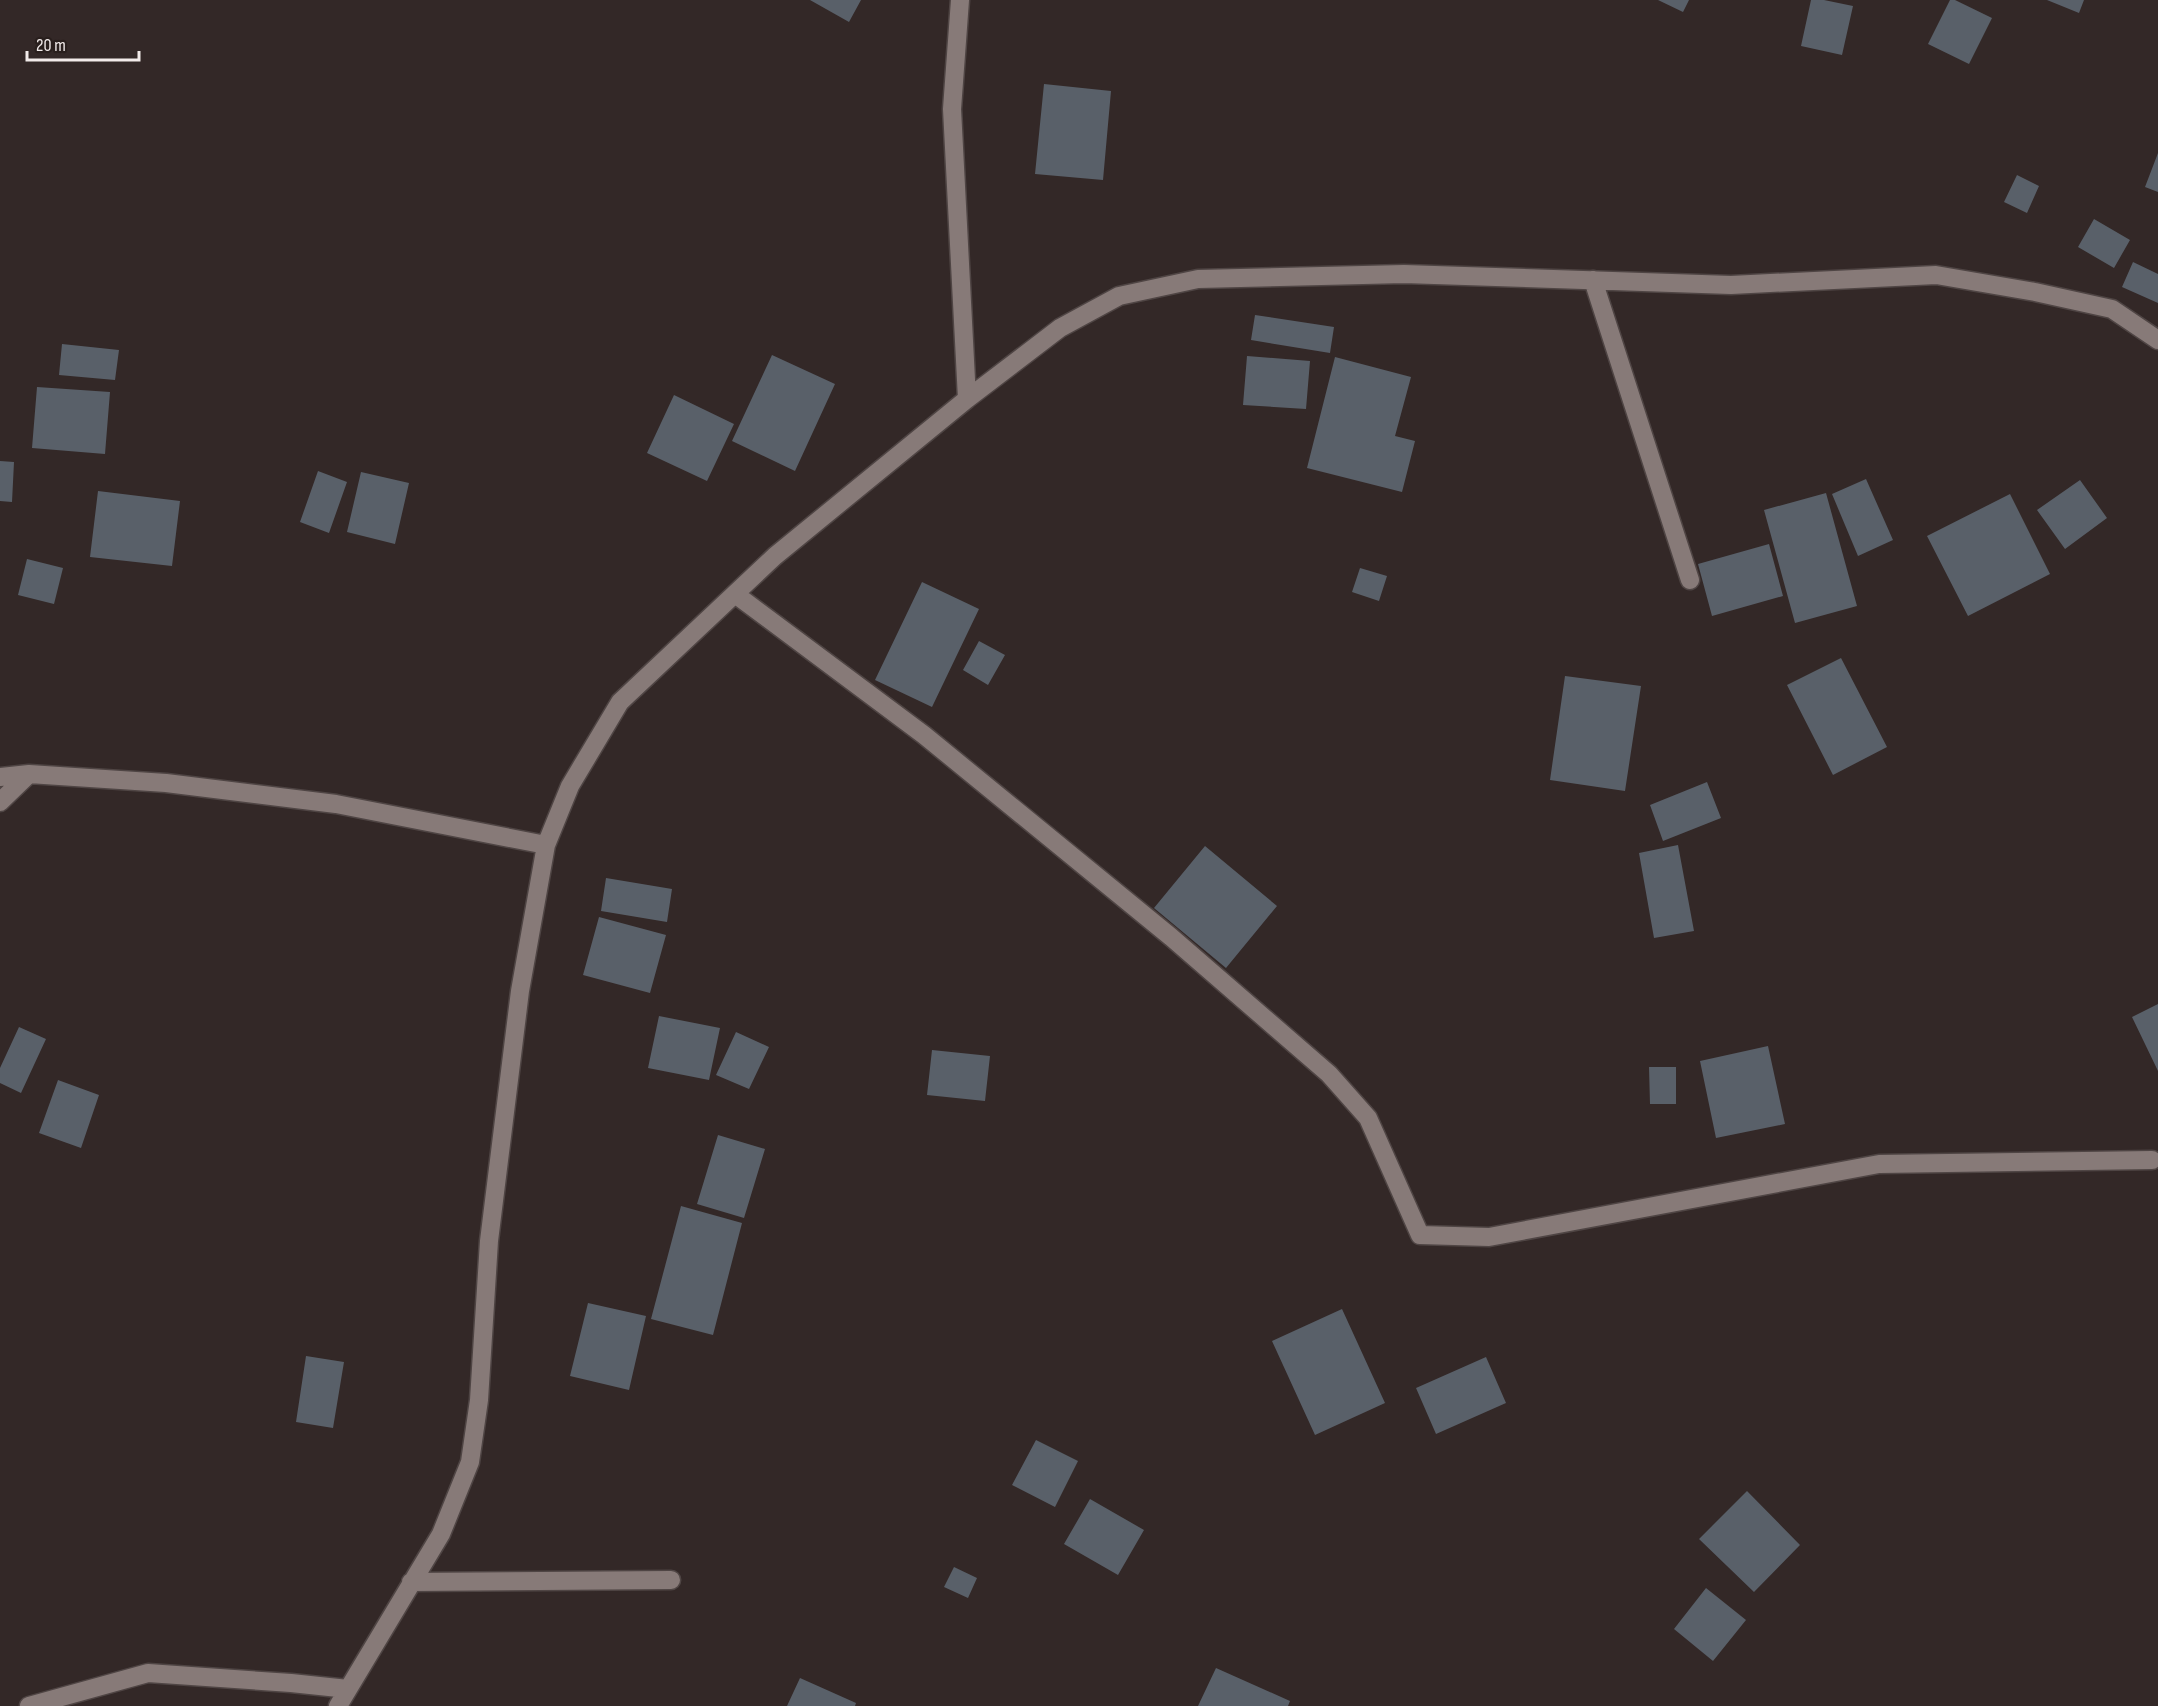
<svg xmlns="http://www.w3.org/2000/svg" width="2158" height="1706" font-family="'Sofia Sans Condensed',sans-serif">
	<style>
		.building { fill: #596069 }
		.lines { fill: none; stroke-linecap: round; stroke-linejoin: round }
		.minor-casing { stroke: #4f4544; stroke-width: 21 }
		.minor { stroke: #877a78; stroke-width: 18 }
	</style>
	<rect width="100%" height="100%" fill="#332827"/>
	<path class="building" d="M810,0H861L849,22Z
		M1658,0H1689L1683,12Z
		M1811,0H1824L1853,6L1842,55L1801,46Z
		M1950,0H1955L1992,18L1969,64L1928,44Z
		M2047,0H2084L2079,13Z
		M1044,84L1111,91L1103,180L1035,174Z
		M2158,153V192L2145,187Z
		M2017,175L2039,186L2027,213L2004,202Z
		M2094,219L2130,240L2114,268L2078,247Z
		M2133,262L2158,274V303L2122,287Z
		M1255,315L1334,327L1330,353L1251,340Z
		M62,344L119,350L115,380L59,375Z
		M772,355L835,384L795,471L732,441Z
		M1247,356L1310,361L1306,409L1243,405Z
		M1335,357L1411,377L1395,436L1415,441L1402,492L1307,468Z
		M37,387L110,392L105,454L32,448Z
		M674,395L734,424L707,481L647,453Z
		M0,461L14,462L12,502L0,501Z
		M318,471L347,482L329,533L300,522Z
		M361,472L409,483L395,544L347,532Z
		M1866,479L1893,540L1858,556L1832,494Z
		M2080,480L2107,518L2065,549L2037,510Z
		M98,491L180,501L172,566L90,557Z
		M1826,493L1857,606L1795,623L1764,510Z
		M2010,494L2050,574L1968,616L1927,536Z
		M1769,544L1783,596L1712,616L1698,564Z
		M27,559L63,568L54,604L18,595Z
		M1360,568L1387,576L1379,601L1352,592Z
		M922,582L979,609L932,707L875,680Z
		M979,641L1005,655L988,685L963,670Z
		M1841,658L1887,747L1833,775L1787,685Z
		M1565,676L1641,686L1625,791L1550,780Z
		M1707,782L1721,818L1663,841L1650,805Z
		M1678,845L1694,931L1654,938L1639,853Z
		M1205,846L1277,906L1226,968L1154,908Z
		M606,878L672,889L667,922L601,911Z
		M599,917L666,935L650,993L583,975Z
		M2158,1004V1071L2132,1017Z
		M659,1016L720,1028L709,1080L648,1068Z
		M19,1027L46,1039L21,1093L0,1083V1068Z
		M736,1032L769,1047L749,1089L716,1075Z
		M1768,1046L1785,1124L1716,1138L1700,1061Z
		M932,1050L990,1056L985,1101L927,1095Z
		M1649,1067H1676V1104H1650Z
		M58,1080L99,1095L81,1148L39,1133Z
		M718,1135L765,1149L744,1218L697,1204Z
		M681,1206L742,1223L713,1335L651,1319Z
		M588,1303L646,1316L629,1390L570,1376Z
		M1342,1309L1385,1403L1315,1435L1272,1341Z
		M306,1356L344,1362L333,1428L296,1422Z
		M1486,1357L1506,1403L1436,1434L1416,1388Z
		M1036,1440L1078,1461L1055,1507L1012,1485Z
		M1747,1491L1800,1545L1754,1592L1699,1539Z
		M1090,1499L1144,1530L1118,1575L1064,1544Z
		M954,1567L977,1578L968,1598L944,1587Z
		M1706,1588L1746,1620L1713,1661L1674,1629Z
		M1216,1668L1290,1701L1288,1706H1198Z
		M800,1678L856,1703L855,1706H787Z"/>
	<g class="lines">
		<g class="minor-casing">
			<path id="minor" d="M960,0L952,109L967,399
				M1593,280L1690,580
				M735,594L924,735L1171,937L1329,1074L1368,1118L1420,1235L1489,1237L1879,1164L2152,1160
				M0,777L29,774L166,783L336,804L546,845
				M0,802L29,774
				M411,1582L671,1580
				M29,1706L148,1673L291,1683L348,1689
				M338,1706L441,1534L470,1462L479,1400L489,1241L520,991L546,845L570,786L620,702L775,556L967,399L1060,328L1119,296L1198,279L1404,274L1731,285L1936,275L2035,292L2112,309L2158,340"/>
		</g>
		<use href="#minor" class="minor"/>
	</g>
	<path d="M27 51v9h112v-9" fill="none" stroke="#f2ebea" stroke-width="3"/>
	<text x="36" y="51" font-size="18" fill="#f2ebea" stroke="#291f1d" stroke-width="4.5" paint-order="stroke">20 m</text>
</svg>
